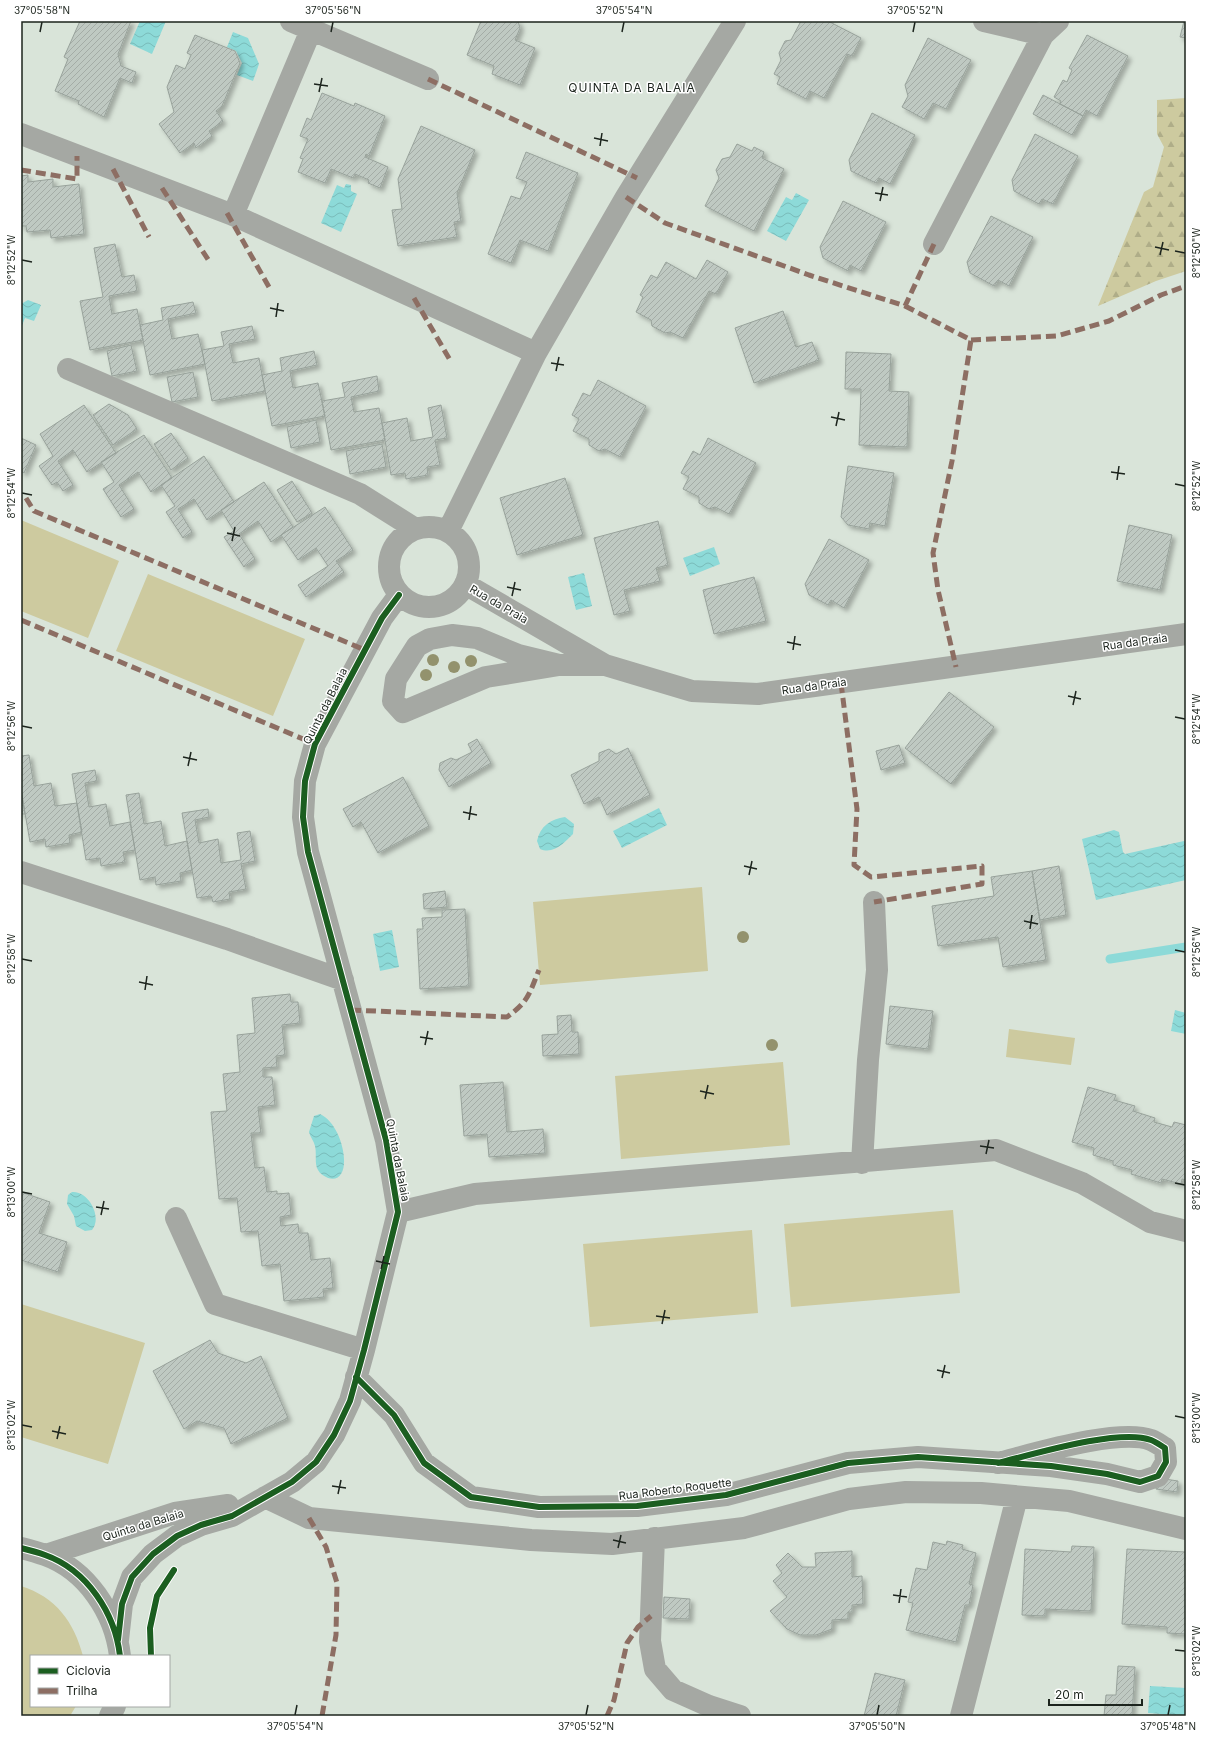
<svg xmlns="http://www.w3.org/2000/svg" width="1207" height="1737" font-family="Inter,sans-serif">
	<style>
		.green { fill: #cdca9f }
		.forest { fill: url(#forest-firs) }
		.water { fill: url(#water-waves) }
		.lines { fill: none; stroke-linecap: round; stroke-linejoin: round }
		.stream { stroke: #8ddad8; stroke-width: 9 }
		.building { fill: url(#building-hatch); stroke: #98a29b; filter: url(#shadow) }
		.minor { stroke: #a5a8a3; stroke-width: 22 }
		.quiet { stroke: #8d6e63; stroke-width: 5; stroke-dasharray: 10 5; stroke-linecap: butt }
		.cycleway-casing { stroke: #fff; stroke-width: 8 }
		.cycleway { stroke: #1b5e20; stroke-width: 6 }
		.tree { fill: #93926d }
		.ticks { fill: none; stroke: #1c241d; stroke-width: 1.5 }
		.labels { text-anchor: middle; dominant-baseline: central; stroke-width: 3; stroke-linejoin: round; paint-order: stroke }
		.street-label { font-size: 11px; fill: #1c241d; stroke: #fff }
		.neighbourhood-label { font-size: 12px; letter-spacing: 1px; fill: #1c241d; stroke: #fff }
		.neatline { fill: none; stroke: #1c241d; stroke-width: 1.5 }
		.ticks-label { font-size: 10px; text-anchor: middle; fill: #1c241d }
	</style>
	<defs>
		<pattern id="forest-firs" width="22" height="20" patternUnits="userSpaceOnUse"><rect width="22" height="20" fill="#cdca9f"/><path d="M5 1l3.5 6h-7zM16 11l3.5 6h-7z" fill="#afad88"/></pattern>
		<pattern id="water-waves" width="16" height="10" patternUnits="userSpaceOnUse"><rect width="16" height="10" fill="#8ddad8"/><path d="M0 5q4-4 8 0t8 0" fill="none" stroke="#79bbb9"/></pattern>
		<pattern id="building-hatch" width="6" height="6" patternUnits="userSpaceOnUse"><rect width="6" height="6" fill="#bfc9c2"/><path d="M-1 1l2-2M0 6l6-6M5 7l2-2" fill="none" stroke="#a4aca6"/></pattern>
		<filter id="shadow"><feDropShadow dx="3.5" dy="3.5" stdDeviation="2" flood-color="#0004"/></filter>
	</defs>
	<rect width="100%" height="100%" fill="#d9e4d9"/>
	<path class="green" d="M21,520L119,561L88,638L21,611Z
		M148,574L305,639L273,716L116,651Z
		M702,887L708,971L540,985L533,902Z
		M1009,1029L1075,1038L1071,1065L1006,1057Z
		M783,1062L790,1145L621,1159L615,1076Z
		M953,1210L960,1293L791,1307L784,1224Z
		M752,1230L758,1313L590,1327L583,1244Z
		M21,1304L145,1343L108,1464L21,1437Z
		M21,1586C56,1597 74,1622 83,1656H31V1706H76L70,1716H21Z"/>
	<path class="forest" d="M1186,98V271L1156,281L1098,306L1144,192L1153,187L1164,147L1157,134V100Z"/>
	<path class="water" d="M140,21H166L152,54L130,44Z
		M233,32L248,38L259,64L253,81L237,75L242,63L236,51L227,47Z
		M346,184L351,185V191L357,194L341,232L321,223L337,185L344,188Z
		M796,193L809,200L786,241L767,231L786,197L792,200Z
		M28,300L41,305L34,321L25,318L21,328V304Z
		M714,547L720,564L690,576L683,558Z
		M584,573L592,606L576,610L568,577Z
		M659,808L667,825L622,848L613,831Z
		M565,817L574,824L573,834C565,842 554,855 540,849L537,841C540,826 551,819 565,817Z
		M1114,830L1119,832L1123,852L1125,854L1184,841L1186,843V880L1096,900L1082,839Z
		M392,930L399,967L380,971L373,934Z
		M1175,1010L1186,1013V1034L1171,1031Z
		M320,1114C345,1125 355,1186 328,1178C324,1176 320,1174 318,1170C314,1163 317,1154 315,1146C314,1141 310,1137 309,1132L314,1116Z
		M72,1192C88,1190 103,1217 92,1230L85,1231L76,1226L74,1216L67,1204L68,1195Z
		M1150,1686L1186,1688V1716L1148,1713Z"/>
	<g class="lines">
		<path class="stream" d="M1110,959L1186,947"/>
	</g>
	<path class="building" d="M80,21H131L118,54L121,66L136,72L132,83L120,78L104,117L78,104L79,101L55,91L68,59L64,57Z
		M481,21H518L520,28L515,40L535,48L520,85L492,74L494,66L467,55Z
		M801,21H828L861,38L852,56L847,54L824,98L810,91L806,99L777,84L780,77L774,74L781,60L779,53L785,41L791,40Z
		M1184,21H1186V38L1180,37Z
		M195,35L235,51L240,63L222,106L216,111L223,121L209,131L212,136L196,148L194,143L180,153L159,124L174,112L167,87L176,65L185,69L191,55L187,53Z
		M1087,35L1128,56L1097,116L1086,110L1083,116L1060,104L1061,101L1054,97L1063,80L1067,82L1072,70L1069,68Z
		M928,38L971,60L946,109L933,103L924,119L902,107L908,96L905,85Z
		M322,93L354,106L355,103L385,116L369,156L366,154L365,157L388,167L380,188L368,183L369,180L355,174L353,178L331,169L325,183L298,172L303,159L300,158L308,139L300,136L307,118L311,120Z
		M1043,95L1083,116L1072,135L1033,114Z
		M872,113L915,135L890,184L879,178L876,183L851,171L849,160Z
		M421,126L475,150L457,193L461,221L454,222L457,237L398,246L392,210L402,209L398,179Z
		M1035,134L1078,156L1053,204L1042,199L1039,204L1014,191L1012,180Z
		M737,144L752,151L754,147L764,152L762,158L784,169L754,231L705,206L719,178L716,170L722,159L730,157Z
		M526,152L578,173L548,251L520,240L511,263L488,254L511,196L520,199L527,182L516,178Z
		M28,175V182L53,179V187L79,184L84,234L51,238L50,230L27,232L26,226H21V176Z
		M843,201L886,222L861,271L850,265L848,271L823,258L820,247Z
		M991,216L1033,237L1009,286L998,280L994,286L970,273L967,262Z
		M115,244L122,277L134,275L137,291L109,296L112,314L137,309L143,340L90,350L80,301L103,297L94,248Z
		M707,260L728,272L716,294L709,291L683,338L670,332L665,333L652,326L651,320L636,312L643,297L640,295L651,275L657,278L666,262L696,279Z
		M193,302L196,313L168,319L172,339L198,334L205,364L150,375L140,325L163,320L161,308Z
		M783,311L796,347L812,342L819,360L754,383L735,328Z
		M252,326L255,339L229,344L233,363L259,358L265,391L212,401L202,350L224,346L221,332Z
		M131,345L137,371L112,376L107,351Z
		M314,351L317,365L290,371L293,388L318,383L325,416L272,426L262,375L282,371L280,358Z
		M846,352L891,354L889,391L909,392L907,447L859,445L861,389H845Z
		M193,372L198,397L172,402L167,377Z
		M377,376L379,391L351,397L354,412L379,408L385,440L331,450L322,401L345,397L342,383Z
		M598,380L646,406L620,457L605,449L599,451L589,445V439L573,431L579,419L572,415L583,393L590,396Z
		M109,404L128,415L137,429L113,445L93,415Z
		M84,405L116,453L87,472L73,450L58,461L73,485L63,491L57,482L52,485L39,466L53,456L40,434Z
		M441,405L447,438L435,440L440,465L427,467L428,475L406,479L405,473L391,475L382,423L407,418L411,441L433,437L428,408Z
		M316,420L320,442L291,448L287,427Z
		M171,433L188,458L171,470L154,444Z
		M144,435L172,478L151,492L138,472L119,485L134,509L121,517L103,489L114,482L101,462Z
		M21,438L36,445L24,473L21,471Z
		M708,438L756,463L729,514L715,507L709,509L699,503V497L683,489L689,477L681,473L693,451L700,455Z
		M382,444L386,467L350,474L346,451Z
		M204,456L234,502L207,520L194,499L178,509L192,532L183,538L166,512L175,506L161,485Z
		M848,466L894,473L885,526L870,523L869,529L848,525L841,517Z
		M565,478L583,535L517,555L500,498Z
		M292,481L312,513L297,522L277,490Z
		M264,482L293,527L271,542L258,521L239,534L255,559L244,567L224,537L234,531L221,510Z
		M325,507L353,550L336,561L344,572L306,597L298,585L328,566L316,548L298,560L281,535Z
		M658,521L668,565L656,568L660,581L624,590L630,611L614,615L594,538Z
		M1129,525L1172,535L1160,590L1117,581Z
		M829,539L869,560L844,608L831,600L828,605L809,595L805,584Z
		M754,577L766,621L714,634L703,590Z
		M949,692L994,727L951,784L905,748Z
		M477,739L491,763L449,787L439,770L440,763L451,758L456,760L472,752L468,744Z
		M899,745L905,763L881,770L876,751Z
		M628,748L650,795L607,815L599,797L584,804L571,775L599,761V753L609,749L616,754Z
		M29,755L34,786L51,783L55,806L77,803L82,832L69,835L70,843L46,847L45,839L30,842L21,790V756Z
		M95,770L97,781L85,783L89,807L106,804L110,826L130,822L135,850L123,852L125,862L101,866L100,858L86,860L72,774Z
		M403,777L429,826L378,853L361,822L353,827L343,809Z
		M21,790L25,814H21Z
		M139,793L144,824L161,821L165,846L187,841L192,870L180,873L181,881L156,885L155,877L140,880L126,795Z
		M208,809L209,817L195,820L199,843L218,839L221,863L241,860L237,833L250,831L255,861L241,864L246,889L229,892L230,899L213,902L211,896L197,898L182,813Z
		M1059,866L1066,915L1040,920L1032,871Z
		M1032,871L1046,960L1003,967L998,937L938,946L932,906L994,896L991,877Z
		M445,891L447,907L424,909L423,894Z
		M465,909L469,986L420,989L417,929H423L422,918L442,917V910Z
		M290,994L291,1002H298L300,1023L282,1025L285,1055L276,1056L277,1067L263,1068V1077H272L275,1105L258,1107L261,1133H251L255,1168L264,1167L267,1192L277,1191V1194L289,1193L291,1215L280,1217L281,1226L298,1224L299,1233H308L311,1260L330,1258L333,1288L323,1289L324,1297L284,1301L280,1264L262,1266L258,1231L241,1232L237,1198L219,1199L211,1112L227,1111L223,1074L240,1072L237,1035L255,1033L252,998Z
		M890,1006L933,1011L928,1049L886,1044Z
		M571,1015L572,1032H578L579,1054L543,1056L542,1035L558,1034L557,1016Z
		M503,1082L507,1132L543,1129L545,1153L489,1157L487,1134L464,1136L460,1085Z
		M1088,1087L1116,1095L1114,1100L1135,1106L1133,1111L1155,1118L1154,1122L1172,1127L1174,1122L1186,1125V1180L1182,1179L1181,1184L1162,1179L1161,1183L1131,1174L1132,1170L1113,1165V1161L1093,1155L1094,1148L1072,1142Z
		M21,1192L50,1202L39,1233L67,1242L58,1272L21,1260Z
		M210,1340L218,1353L246,1363L261,1356L288,1418L231,1444L224,1428L197,1421L184,1429L153,1371Z
		M1158,1478L1178,1481L1177,1492L1156,1489Z
		M947,1541L963,1545L962,1549L976,1553L969,1584L973,1585L969,1605H965L956,1642L906,1630L913,1603L908,1602L916,1568L927,1570L933,1542L946,1545Z
		M1072,1546L1094,1547L1091,1611L1045,1609V1616L1022,1615L1025,1549L1071,1552Z
		M1127,1549L1186,1552V1634L1167,1633V1627L1122,1624Z
		M852,1551V1577L862,1576L863,1604L852,1605V1612H848V1619L832,1620V1629L816,1635H800L787,1629L770,1611L787,1597L773,1581L782,1573L776,1565L788,1553L802,1567H816L815,1553Z
		M664,1597L690,1599L689,1619L663,1618Z
		M1118,1666L1135,1667L1132,1716H1104L1106,1695H1116Z
		M875,1673L905,1680L896,1716H864Z"/>
	<g class="lines">
		<path class="minor" d="M291,21L428,79
			M1043,35L1058,21
			M21,134L233,215L536,353
			M233,215L311,30
			M934,244L1043,35L984,21
			M68,369L360,494L414,528
			M389 567a40 40 0 1 1 80 0a40 40 0 1 1-80 0Z
			M448,531L536,353L626,197L735,21
			M465,584L605,665L692,691L758,694L1186,634
			M559,665L486,677L403,712L393,701L396,679L417,646L430,639L452,635L477,638L518,655L559,665H604
			M21,872L227,939L343,980
			M862,1163L868,1060L877,970L874,902
			M398,1212L475,1194L996,1150L1082,1183L1150,1222L1186,1231
			M176,1218L215,1304L364,1350
			M356,1377L394,1415L424,1463L471,1497L539,1507L637,1506L726,1495L848,1463L918,1457L1051,1466L1107,1474L1140,1482L1158,1476L1166,1462L1165,1448C1160,1445 1156,1442 1151,1440C1119,1428 1034,1454 998,1463
			M265,1497L309,1518L531,1540L612,1544L744,1528L849,1499L906,1492L981,1493L1069,1501L1186,1529
			M654,1538L650,1641L655,1669L673,1690L709,1706L740,1716
			M21,1548C29,1550 37,1552 45,1555C87,1570 115,1613 120,1656
			M46,1555L175,1513L228,1505
			M118,1640L122,1604L132,1577L153,1554L177,1536L201,1525L232,1516L292,1482L316,1462L334,1435L350,1401L364,1350L398,1212L386,1140L308,852L303,817L305,781L315,744L382,618L399,595
			M110,1716L115,1706
			M961,1716L1017,1497"/>
		<path class="quiet" d="M428,79L637,178
			M113,169L149,237
			M21,170L77,179V156
			M162,188L209,261
			M626,197L665,223L809,275L905,306L934,244
			M227,213L269,287
			M414,298L450,360
			M905,306L971,340L952,461L933,553L938,590L956,667
			M971,340L1057,336L1109,321L1161,295L1186,286
			M26,498L34,511L365,650
			M21,620L315,744
			M841,683L857,809L854,865L871,877L982,866V884L874,902
			M351,1010L507,1017C529,1001 529,994 539,970
			M309,1518L326,1547L337,1583L336,1635L322,1716
			M607,1716L614,1700L627,1643L638,1627L651,1616"/>
		<g class="cycleway-casing">
			<path id="cycleway" d="M356,1377L394,1415L424,1463L471,1497L539,1507L637,1506L726,1495L848,1463L918,1457L1051,1466L1107,1474L1140,1482L1158,1476L1166,1462L1165,1448C1160,1445 1156,1442 1151,1440C1119,1428 1034,1454 998,1463
				M21,1548C29,1550 37,1552 45,1555C87,1570 115,1613 120,1656
				M118,1640L122,1604L132,1577L153,1554L177,1536L201,1525L232,1516L292,1482L316,1462L334,1435L350,1401L364,1350L398,1212L386,1140L308,852L303,817L305,781L315,744L382,618L399,595
				M151,1656L150,1628L157,1596L174,1570"/>
		</g>
		<use href="#cycleway" class="cycleway"/>
	</g>
	<g class="tree">
		<circle cx="433" cy="660" r="6"/>
		<circle cx="471" cy="661" r="6"/>
		<circle cx="454" cy="667" r="6"/>
		<circle cx="426" cy="675" r="6"/>
		<circle cx="743" cy="937" r="6"/>
		<circle cx="772" cy="1045" r="6"/>
	</g>
	<path class="ticks" d="M40,32L42,22M331,32L333,22M622,32L624,22M913,32L915,22M314,84L328,86M319,92L322,78M594,138L608,141M600,146L602,133M875,193L888,195M880,201L883,187M1155,247L1169,250M1175,251L1185,253M1160,255L1163,242M22,260L32,262M270,308L284,311M276,317L278,303M551,363L564,365M556,371L559,357M831,417L845,420M836,426L839,412M1111,472L1125,474M1117,480L1119,466M1175,484L1185,486M22,493L32,495M227,533L240,536M232,541L235,527M507,587L521,590M512,596L515,582M787,642L801,645M793,650L795,636M1068,696L1081,699M1073,705L1076,691M1175,717L1185,719M22,726L32,728M183,757L197,760M188,766L191,752M463,812L477,815M469,820L471,806M744,866L757,869M749,875L752,861M1024,921L1038,924M1030,929L1032,915M1175,950L1185,952M22,959L32,961M139,982L153,985M145,990L147,976M420,1037L433,1039M425,1045L428,1031M700,1091L714,1094M705,1099L708,1085M980,1146L994,1148M986,1154L989,1140M1175,1183L1185,1185M22,1192L32,1194M96,1207L109,1209M101,1215L104,1201M376,1261L390,1264M381,1269L384,1256M656,1316L670,1318M662,1324L665,1310M937,1370L950,1373M942,1378L945,1365M1175,1416L1185,1418M22,1425L32,1427M52,1431L66,1434M57,1439L60,1426M332,1486L346,1488M338,1494L341,1480M613,1540L626,1543M618,1548L621,1535M893,1595L907,1597M899,1603L901,1589M1175,1650L1185,1651M295,1715L297,1705M586,1715L588,1705M877,1715L879,1705M1168,1715L1170,1705"/>
	<g class="labels">
		<g class="street-label">
			<text transform="translate(499 604) rotate(30)">Rua da Praia</text>
			<text transform="translate(1135 642) rotate(-8)">Rua da Praia</text>
			<text transform="translate(814 686) rotate(-8)">Rua da Praia</text>
			<text transform="translate(325 706) rotate(-63)">Quinta da Balaia</text>
			<text transform="translate(398 1160) rotate(79)">Quinta da Balaia</text>
			<text transform="translate(675 1489) rotate(-7)">Rua Roberto Roquette</text>
			<text transform="translate(143 1525) rotate(-17)">Quinta da Balaia</text>
		</g>
		<g class="neighbourhood-label">
			<text x="632" y="87">QUINTA DA BALAIA</text>
		</g>
	</g>
	<rect width="1207" height="1737" fill="none" stroke="#ffffff" stroke-width="44"/>
	<rect x="30" y="1655" width="140" height="52" fill="#ffffff" stroke="#a4a7a5"/>
	<rect x="38" y="1668" width="20" height="6" fill="#1b5e20" stroke="#a4a7a5"/>
	<text x="66" y="1675" font-size="12" fill="#1c241d">Ciclovia</text>
	<rect x="38" y="1688" width="20" height="6" fill="#8d6e63" stroke="#a4a7a5"/>
	<text x="66" y="1695" font-size="12" fill="#1c241d">Trilha</text>
	<path d="M1049 1699v6h93v-6" fill="none" stroke="#1c241d" stroke-width="2"/>
	<text x="1055" y="1699" font-size="12" fill="#1c241d" stroke="#ffffff" stroke-width="3" paint-order="stroke">20 m</text>
	<rect x="22" y="22" width="1163" height="1693" class="neatline"/>
	<g class="ticks-label">
		<text x="42" y="14">37°05'58"N</text>
		<text x="333" y="14">37°05'56"N</text>
		<text x="624" y="14">37°05'54"N</text>
		<text x="915" y="14">37°05'52"N</text>
		<text transform="translate(1196 253) rotate(-90)" y="4">8°12'50"W</text>
		<text transform="translate(11 260) rotate(-90)" y="4">8°12'52"W</text>
		<text transform="translate(1196 486) rotate(-90)" y="4">8°12'52"W</text>
		<text transform="translate(11 493) rotate(-90)" y="4">8°12'54"W</text>
		<text transform="translate(1196 719) rotate(-90)" y="4">8°12'54"W</text>
		<text transform="translate(11 726) rotate(-90)" y="4">8°12'56"W</text>
		<text transform="translate(1196 952) rotate(-90)" y="4">8°12'56"W</text>
		<text transform="translate(11 959) rotate(-90)" y="4">8°12'58"W</text>
		<text transform="translate(1196 1185) rotate(-90)" y="4">8°12'58"W</text>
		<text transform="translate(11 1192) rotate(-90)" y="4">8°13'00"W</text>
		<text transform="translate(1196 1418) rotate(-90)" y="4">8°13'00"W</text>
		<text transform="translate(11 1425) rotate(-90)" y="4">8°13'02"W</text>
		<text transform="translate(1196 1651) rotate(-90)" y="4">8°13'02"W</text>
		<text x="295" y="1730">37°05'54"N</text>
		<text x="586" y="1730">37°05'52"N</text>
		<text x="877" y="1730">37°05'50"N</text>
		<text x="1168" y="1730">37°05'48"N</text>
	</g>
</svg>
